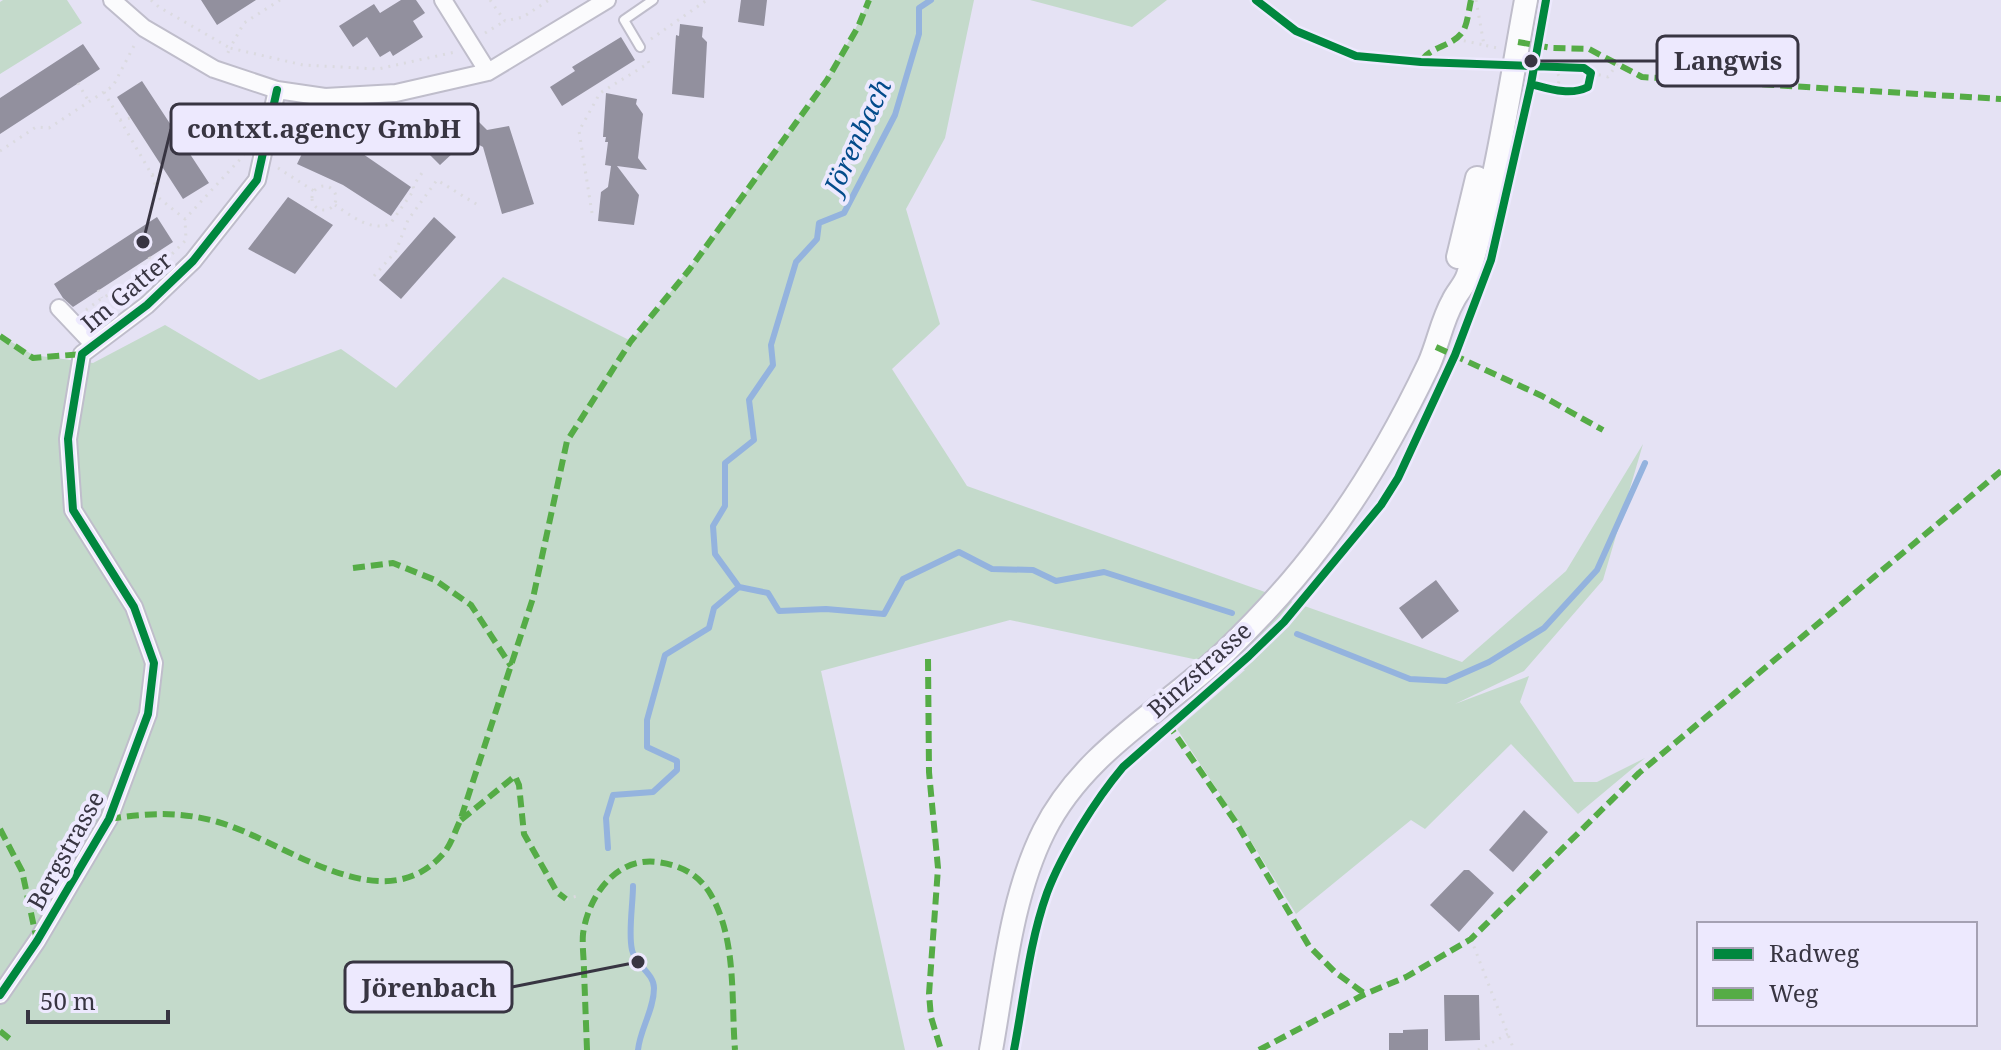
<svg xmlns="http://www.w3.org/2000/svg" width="2001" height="1050" font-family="'Noto Serif',serif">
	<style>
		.green { fill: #c4dacb }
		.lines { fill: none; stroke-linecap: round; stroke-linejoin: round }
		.stream { stroke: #94b3de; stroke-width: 6 }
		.building { fill: #92909e }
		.lane-casing { stroke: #bfbdcb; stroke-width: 12 }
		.street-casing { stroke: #bfbdcb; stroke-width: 20 }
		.secondary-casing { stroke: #bfbdcb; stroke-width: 26 }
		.path { stroke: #dbdae0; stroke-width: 3; stroke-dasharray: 2 6; stroke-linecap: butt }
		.lane { stroke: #fbfbfd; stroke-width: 8 }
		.street { stroke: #fbfbfd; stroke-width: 16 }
		.secondary { stroke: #fbfbfd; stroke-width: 22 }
		.quiet { stroke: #55ac46; stroke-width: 6; stroke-dasharray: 12 6; stroke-linecap: butt }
		.cycleway-casing { stroke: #ede9fe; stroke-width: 13 }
		.cycleway { stroke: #00873e; stroke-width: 8 }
		.labels { text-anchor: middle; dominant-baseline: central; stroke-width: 8; stroke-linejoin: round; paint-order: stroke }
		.street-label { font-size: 24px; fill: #383542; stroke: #ede9fe }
		.water-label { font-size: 26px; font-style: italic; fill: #034b8b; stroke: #ede9fe }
		.leader { fill: none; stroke: #383542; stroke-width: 3 }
		.callout-dot { fill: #383542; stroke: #ede9fe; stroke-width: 3 }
		.callout { fill: #ede9fe; stroke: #383542; stroke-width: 3 }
		.callout-label { font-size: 26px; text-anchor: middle; font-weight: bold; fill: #383542 }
	</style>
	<rect width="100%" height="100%" fill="#e5e2f4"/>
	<path class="green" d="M3,0H67L82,23L0,74V2Z
		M869,0H974L945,138L906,209L940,324L892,369L967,486L1462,662L1566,571L1643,444L1603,580L1524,671L1455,704L1529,676L1520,702L1574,782H1597L1645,758L1578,814L1511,744L1425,829L1411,820L1296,914L1247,835L1177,729L1245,670L1010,620L821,671L905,1050H0V335L33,355L93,363L165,325L259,380L341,349L396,388L503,277L631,341C678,284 722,226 765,166C804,112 843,61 869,0Z
		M1030,0H1167L1132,27Z"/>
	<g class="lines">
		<path class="stream" d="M739,587L768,593L779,611L826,609L884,614L903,579L959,552L992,569L1033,570L1056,581L1104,572L1232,613
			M1297,634L1410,679L1446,681L1489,662L1544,628L1597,570L1645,463
			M608,848L606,818L613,795L653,792L677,770V761L647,747V720L665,655L709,628L714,608L739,587L715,554L713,526L725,506V463L754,440L749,400L773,365L771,345L796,262L817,239L819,223L844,213L895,115L919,34V8L931,0
			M633,886C633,904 628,933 632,950C635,965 654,973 654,988C654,1010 640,1029 638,1050"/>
	</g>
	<path class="building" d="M201,0H256L217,25Z
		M401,0H416L425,13L413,21L423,37L393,56L390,51L380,57L367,37L353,47L339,26L374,4L380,13Z
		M741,0H767L764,26L738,22Z
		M680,24L703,27L702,37L707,42L704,98L672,94L676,35L679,36Z
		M621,37L635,60L562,106L550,87L575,71L572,67Z
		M83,44L100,69L0,134V98Z
		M142,81L209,183L183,199L117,97Z
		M606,93L637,99L636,104L643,114L638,158L647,170L617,166L639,195L634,225L598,221L601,192L608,187L611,166L605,165L608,142H605L606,137H603Z
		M468,111L487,130L509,126L534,204L502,214L483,147L468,139L440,165L425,150Z
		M313,131L363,154L411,187L391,216L343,185L297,164Z
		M288,197L333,225L295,274L248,249Z
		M157,217L173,242L73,307L63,298L54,284Z
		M434,217L456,237L401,299L379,280Z
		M1436,580L1459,611L1422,639L1399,608Z
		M1524,810L1548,832L1513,872L1489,850Z
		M1464,870H1469L1494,893L1459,932L1430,905Z
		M1444,995H1479L1480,1040L1445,1041Z
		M1428,1029V1050H1389V1033H1403V1030Z"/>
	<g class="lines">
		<g class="lane-casing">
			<path id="lane" d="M640,47L624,20L653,0"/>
		</g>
		<g class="street-casing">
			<path id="street" d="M112,0L144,28L214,69L277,90L325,97L396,93L488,72L607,0
				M443,0L488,72
				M59,308L94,345
				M0,995L37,941L109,819L148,714L154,663L134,607L73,510L68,439L82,354L147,305L193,261L257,180L277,90"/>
		</g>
		<g class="secondary-casing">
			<path id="secondary" d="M1458,257L1477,178
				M991,1050C1004,978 1011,897 1044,831C1084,751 1163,711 1225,652C1260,618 1294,581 1323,542C1365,487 1399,427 1429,364C1438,344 1442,320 1453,301C1457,292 1465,285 1468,275C1496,186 1509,92 1526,0"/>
		</g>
		<path class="path" d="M151,0L159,7L230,48L227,55
			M280,0L244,23L230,48L303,65L378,69L455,52
			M490,0L505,21L523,17L549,0
			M1476,0L1484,45L1497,48
			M485,33L505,21
			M651,39L707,0
			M1456,39L1484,45
			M1554,67L1560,78L1556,91
			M1591,73L1608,77L1618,63
			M78,83L89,102
			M104,92L152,175L164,170
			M120,120L130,118
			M0,151L36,127L49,128L113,86L136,42
			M278,168L314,191
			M152,175L160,199L185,219L244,155
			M312 198a12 12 0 1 1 24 0a12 12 0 1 1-24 0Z
			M335,205C350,215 371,232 390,224L414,190L413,186L424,170
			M592,213L579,131L600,93L649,63L647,59
			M149,257L156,269
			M374,276L396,251L408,220L437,180L481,207
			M98,290L102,298
			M86,310L102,298L152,274L186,240L185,219
			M566,899L581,895
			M1471,939L1514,1050
			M1478,1050L1508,1034"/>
		<use href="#lane" class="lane"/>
		<use href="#street" class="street"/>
		<use href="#secondary" class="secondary"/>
		<path class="quiet" d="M1518,42L1552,48L1589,49L1642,77L2001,99
			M1422,60C1432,45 1458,46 1465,27C1468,19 1469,9 1471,0
			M0,336L33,358L82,354
			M1436,347L1542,396L1603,430
			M353,568L393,563L435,580L471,605L511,666
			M928,659L929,772L938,868L929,994L931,1017L941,1050
			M1157,708L1237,824L1309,946L1335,972L1365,994
			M109,819C149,813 179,811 218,822C285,841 382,923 443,854C451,845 455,831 460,821L533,598L567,441L631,341L689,270L827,80L858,27L869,0
			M461,820L515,776L519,785L524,834L557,892L566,899
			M0,829L22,871L37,941
			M0,1031L11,1040
			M587,1050C586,1024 585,997 584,971C584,959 582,946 583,934C588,897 615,857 657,862C680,865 699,874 711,895C737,940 731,1000 735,1050
			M1259,1050L1365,994L1406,977L1471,939L1639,773L2001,471"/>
		<g class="cycleway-casing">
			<path id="cycleway" d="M1256,0L1296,31L1356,56L1421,62L1584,68L1591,73L1588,87C1570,96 1550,89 1531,84
				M0,995L37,941L109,819L148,714L154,663L134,607L73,510L68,439L82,354L147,305L193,261L257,180L277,90
				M1014,1050C1024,998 1029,943 1047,893C1062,853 1096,799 1123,767L1249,656L1284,622L1381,505L1398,478L1455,355L1491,260L1531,84L1546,0"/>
		</g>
		<use href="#cycleway" class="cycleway"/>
	</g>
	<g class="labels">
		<g class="street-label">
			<text transform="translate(126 291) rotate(-40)">Im Gatter</text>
			<text transform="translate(1199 669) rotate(-42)">Binzstrasse</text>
			<text transform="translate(65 850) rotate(-61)">Bergstrasse</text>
		</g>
		<g class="water-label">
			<text transform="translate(857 136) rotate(-65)">Jörenbach</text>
		</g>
	</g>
	<path class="leader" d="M1531 61L1657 61M143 242L171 129M638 962L512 987"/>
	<g class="callout-dot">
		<circle cx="1531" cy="61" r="8"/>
		<circle cx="143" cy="242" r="8"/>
		<circle cx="638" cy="962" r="8"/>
	</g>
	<g class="callout">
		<rect x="1657" y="36" width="141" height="50" rx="8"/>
		<rect x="171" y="104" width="307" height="50" rx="8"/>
		<rect x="345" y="962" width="167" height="50" rx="8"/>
	</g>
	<g class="callout-label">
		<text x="1728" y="70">Langwis</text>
		<text x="324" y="138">contxt.agency GmbH</text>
		<text x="429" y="997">Jörenbach</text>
	</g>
	<rect x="1697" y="922" width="280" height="104" fill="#ede9fe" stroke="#a5a1b3" stroke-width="2"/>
	<rect x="1713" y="948" width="40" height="12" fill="#00873e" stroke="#a5a1b3" stroke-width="2"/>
	<text x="1769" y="962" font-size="24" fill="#383542">Radweg</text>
	<rect x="1713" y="988" width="40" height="12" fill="#55ac46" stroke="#a5a1b3" stroke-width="2"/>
	<text x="1769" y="1002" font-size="24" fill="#383542">Weg</text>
	<path d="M28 1010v12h140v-12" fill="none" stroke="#383542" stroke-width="4"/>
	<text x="40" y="1010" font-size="24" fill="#383542" stroke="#ede9fe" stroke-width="6" paint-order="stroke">50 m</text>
</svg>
